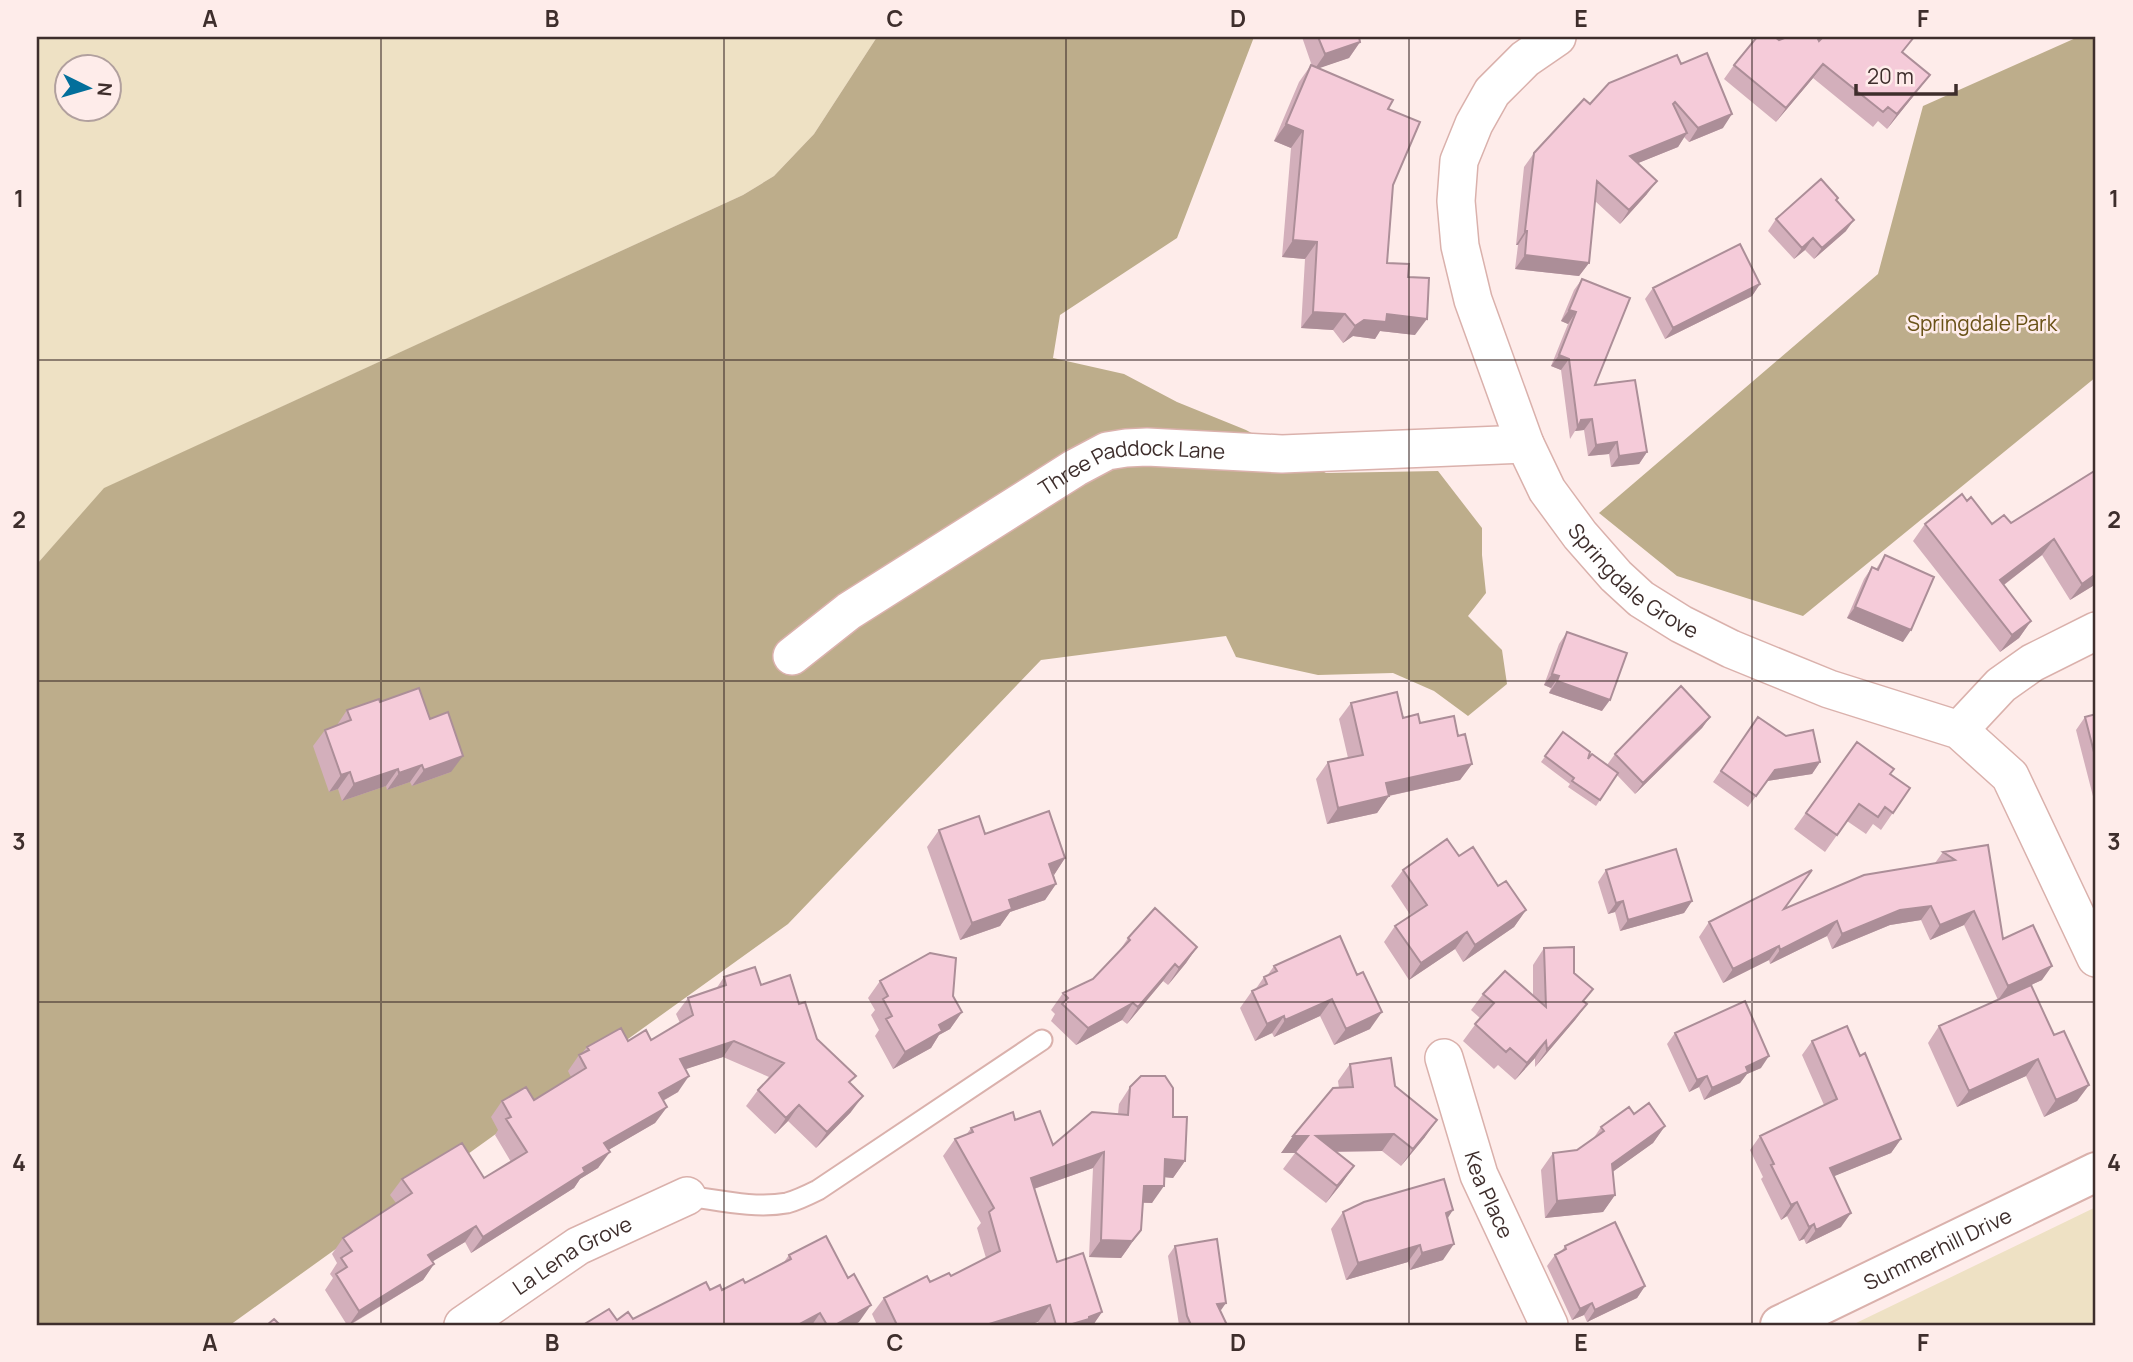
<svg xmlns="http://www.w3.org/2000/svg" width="2133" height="1362" font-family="Manrope,sans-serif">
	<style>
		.green { fill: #eee1c4; fill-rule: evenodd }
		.forest { fill: #bdad8b }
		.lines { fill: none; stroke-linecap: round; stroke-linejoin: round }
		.lane-casing { stroke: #dab1ac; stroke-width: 23 }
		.street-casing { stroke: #dab1ac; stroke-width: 40 }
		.secondary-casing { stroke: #dab1ac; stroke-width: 42 }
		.lane { stroke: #fff; stroke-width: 19 }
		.street { stroke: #fff; stroke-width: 37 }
		.secondary { stroke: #fff; stroke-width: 38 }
		.wall { fill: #d3afbb }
		.shaded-wall { fill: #ac8e98 }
		.building { fill: #f5cbd9; stroke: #ac8e98; stroke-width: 2 }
		.grid { fill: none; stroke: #3e2e2c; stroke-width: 2; stroke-opacity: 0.55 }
		.labels { text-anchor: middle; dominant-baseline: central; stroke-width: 5; stroke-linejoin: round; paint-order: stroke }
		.park-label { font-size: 21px; fill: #695217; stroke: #feecea }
		.street-label { font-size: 21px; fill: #3e2e2c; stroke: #feecea }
		.neatline { fill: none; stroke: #3e2e2c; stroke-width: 2.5 }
		.grid-label { font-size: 23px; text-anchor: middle; font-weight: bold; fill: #3e2e2c }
	</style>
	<rect width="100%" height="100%" fill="#feecea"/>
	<path class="green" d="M37,37H877L814,134L774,176L743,195L105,488L37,564ZM66,66H108V108H66Z
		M2096,1207V1325H1852Z"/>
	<path class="forest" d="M877,37H1254L1177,238L1060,315L1053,358L1124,374L1177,402L1246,430L1326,473L1438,471L1482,528V555L1486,593L1468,616L1502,650L1507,684L1468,716L1434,691L1393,673L1318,675L1236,657L1226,636L1041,660L788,924L230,1325H37V564L104,488L743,195L774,176L814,134Z
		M2078,37H2096V377L1803,616L1677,576L1599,513L1878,274L1923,106Z"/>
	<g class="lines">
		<g class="lane-casing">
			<path id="lane" d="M687,1196C718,1200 755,1209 787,1203C798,1200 808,1195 818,1190L1042,1040"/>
		</g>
		<g class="street-casing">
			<g id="street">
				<path id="s1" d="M1557,37L1525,59L1492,92L1474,124L1459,161L1456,201L1460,246L1473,300L1525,444L1547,490L1580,535L1616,576L1641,599L1681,624L1731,649L1829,689L1959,730L2010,776L2096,958"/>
				<path id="s2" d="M792,656L849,611L1075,468L1107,451L1126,448L1147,447L1282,454L1525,444"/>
				<path d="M1959,730L2001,685L2032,663L2096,631"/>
				<path id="s3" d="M1444,1058L1479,1175L1549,1325"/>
				<path id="s4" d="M463,1325L578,1246L687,1196"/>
			</g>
		</g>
		<g class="secondary-casing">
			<g id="secondary">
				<path id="s5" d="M1780,1325L2096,1172"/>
			</g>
		</g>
		<use href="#lane" class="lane"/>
		<use href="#street" class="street"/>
		<use href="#secondary" class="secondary"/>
	</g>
	<path class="wall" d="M1302,37H1359L1360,42L1349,58L1318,68L1388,109L1393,185L1387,263L1408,277L1415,335L1380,331L1375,339L1353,336L1343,343L1333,330L1301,328L1305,259L1282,257L1291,148L1274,141L1299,82L1311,65L1312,66Z
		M1779,40L1819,41L1903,52L1930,75L1919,89L1887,129L1878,121L1873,127L1813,78L1776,122L1724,79L1734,65Z
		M1681,64L1723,128L1689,142L1684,137L1678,147L1638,163L1647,194L1620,224L1595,201L1589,263L1579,276L1515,269L1518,245H1516L1524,167L1534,153L1590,104Z
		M1837,201L1846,231L1814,259L1805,250L1794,259L1768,231L1776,219Z
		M1582,279L1595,385L1647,452L1639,464L1611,467L1609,454L1588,456L1584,430L1575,431L1570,439L1561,370L1551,366L1568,324L1561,321L1574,290Z
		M1760,284L1752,296L1665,339L1645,299L1653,288Z
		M2096,470V584L2070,600L2042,555L2004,585L2031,621L2019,638L2000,652L1913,541L1925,524L1967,501L1992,524L2011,523Z
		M1885,555L1903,642L1847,618L1864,579L1872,567L1876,569Z
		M1567,632L1602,711L1549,693L1551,688L1544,685L1559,644Z
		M380,702L430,719L451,772L412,786L410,782L387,790L386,786L342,801L338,789L329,792L313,746L325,730L337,725L347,710Z
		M1351,703L1403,718L1458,736L1472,764L1460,780L1389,796L1377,813L1327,824L1316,779L1328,762L1348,758L1339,719Z
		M2096,714V808L2076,730L2085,717Z
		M1710,717L1702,728L1635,794L1617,775L1596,806L1568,787L1570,784L1541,762L1563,732L1588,759L1607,765L1615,754Z
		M1758,717L1820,762L1812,774L1767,781L1748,807L1713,782Z
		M1857,742L1890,774L1910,788L1881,830L1873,824L1866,834L1847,821L1825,852L1794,829Z
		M939,830L985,834L1065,858L1054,875L1056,884L1045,900L1010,912L1000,926L960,940L927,847Z
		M1988,845L2003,939L2042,980L2031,985L2054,1035L2089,1085L2077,1101L2044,1117L2026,1076L1957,1107L1928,1043L1939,1026L1998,1000L1964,925L1930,940L1921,920L1890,925L1832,949L1827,936L1770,964L1769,960L1723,983L1699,937L1709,922L1784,909L1935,863L1943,852Z
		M1459,856L1498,886L1526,910L1514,927L1463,962L1455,949L1409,980L1384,942L1395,926L1411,916L1391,886L1403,870Z
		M1606,870L1692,901L1684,913L1620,931L1615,912L1608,914L1598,882Z
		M1340,936L1370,1029L1334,1045L1320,1016L1274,1037L1272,1033L1255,1041L1240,1008L1252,991L1255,990L1264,977L1267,976L1274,966Z
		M1128,938L1197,947L1186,963L1168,985L1163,981L1127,1024L1122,1020L1076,1045L1051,1021L1055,1014L1051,1010L1063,993L1093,979L1118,953Z
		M1544,948L1574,973L1584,1002L1587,1004L1575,1020L1535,1067V1058L1515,1080L1498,1065L1494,1069L1463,1041L1480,1018L1471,1010L1483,994L1533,996V965Z
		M724,977L761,985L799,1004L817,1039L850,1083L851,1112L816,1148L788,1121L775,1134L746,1106L758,1090L769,1077L723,1057L685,1069L678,1092L663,1101L667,1107L655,1123L608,1150L598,1168L580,1179L574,1188L471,1253L465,1242L432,1261L434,1264L423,1280L350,1325H347L325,1290L333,1278L330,1274L337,1263L332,1254L343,1238L396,1203L390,1195L402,1179L484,1178L511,1162L495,1135L498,1130L491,1117L502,1101L534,1100L571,1077L568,1071L579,1055L582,1053L587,1047L628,1041L651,1040L680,1023L676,1014L688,998L716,989Z
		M880,981L953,996L962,1012L950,1029L939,1035L931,1048L893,1069L875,1036L879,1030L871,1015L875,1010L868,998Z
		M1675,1033L1761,1068L1747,1074L1740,1083L1704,1100L1699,1087L1689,1092L1667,1044Z
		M1812,1041L1860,1056L1901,1139L1891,1153L1834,1176L1841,1227L1806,1244L1804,1239L1799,1241L1787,1216L1781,1220L1761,1179L1763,1177L1750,1150L1760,1136L1824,1105L1802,1055Z
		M1350,1064L1395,1086L1425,1137L1401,1166L1382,1151L1336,1152L1354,1166L1342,1183L1326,1203L1283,1169L1295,1153H1281L1339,1088L1338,1081Z
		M1130,1087L1173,1117L1185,1161L1173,1178L1164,1177L1152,1203H1143L1129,1247L1121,1258L1089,1257L1093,1168L1034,1189L1057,1262L1102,1312L1093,1325H1039L1038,1322L1028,1325H877L872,1314L884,1298L951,1276L986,1258L977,1228L981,1223L943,1156L955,1139L966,1135L971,1128L1053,1145L1118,1114L1119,1104Z
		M1634,1114L1665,1126L1653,1143L1612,1172L1615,1195L1603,1212L1545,1218L1541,1170L1553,1153L1577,1150L1593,1139L1601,1127Z
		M1343,1212L1447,1219L1443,1260L1410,1270L1408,1262L1346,1280L1331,1229Z
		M1175,1246L1220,1311L1227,1325H1179L1168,1256Z
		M1565,1246L1645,1286L1637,1298L1587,1322L1584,1315L1572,1320L1547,1266L1555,1255L1561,1252Z
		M789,1255L859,1322L853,1325H583L617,1320L633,1319L710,1290H722L745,1283L784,1262Z"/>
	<path class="shaded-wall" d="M1360,42L1349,58L1314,70L1325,54Z
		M1823,64L1813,78L1776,122L1786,108Z
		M1930,75L1919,89L1887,129L1897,114Z
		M1732,114L1723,128L1689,142L1698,128Z
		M1286,124L1303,131L1291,148L1274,141Z
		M1687,133L1678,147L1621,170L1630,156Z
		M1657,181L1647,194L1620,224L1629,210Z
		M1854,220L1846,231L1814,259L1822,248Z
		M1525,231H1527L1518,245H1516Z
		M1813,238L1805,250L1794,259L1802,248Z
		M1293,240L1317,242L1305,259L1282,257Z
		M1525,255L1589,263L1579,276L1515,269Z
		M1760,284L1752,296L1665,339L1673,328Z
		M1569,310L1576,312L1568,324L1561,321Z
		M1313,312L1345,314L1333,330L1301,328Z
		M1387,314L1427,319L1415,335L1380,331L1375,339L1353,336L1343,343L1355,326L1364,320Z
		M1559,355L1569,359L1561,370L1551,366Z
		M1592,419L1584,430L1575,431L1581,420Z
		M1617,442L1609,454L1588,456L1596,445Z
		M1647,452L1639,464L1611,467L1619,456Z
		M2054,539L2042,555L1988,597L2000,580Z
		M2096,574V584L2070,600L2082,584Z
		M1855,607L1911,630L1903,642L1847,618Z
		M2031,621L2019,638L2000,652L2012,635Z
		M1552,674L1559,676L1551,688L1544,685Z
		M1557,681L1610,700L1602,711L1549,693Z
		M1710,717L1702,728L1635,794L1643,783Z
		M463,756L451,772L412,786L424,770Z
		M1820,762L1812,774L1767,781L1775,770Z
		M1472,764L1460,780L1374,799L1386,783Z
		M422,765L410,782L387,790L399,773Z
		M398,769L386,786L342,801L354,784Z
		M350,772L338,789L329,792L341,775Z
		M1389,796L1377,813L1327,824L1338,808Z
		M1065,858L1054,875L1049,864Z
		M1056,884L1045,900L1010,912L1000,926L960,940L972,923L1009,900Z
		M1623,901L1615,912L1608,914L1616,903Z
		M1692,901L1684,913L1620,931L1628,920Z
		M1931,906L1921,920L1890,925L1832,949L1842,934L1900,910Z
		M1526,910L1514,927L1463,962L1475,945Z
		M1974,911L1964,925L1930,940L1940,925Z
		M1837,921L1827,936L1770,964L1780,950Z
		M1467,932L1455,949L1409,980L1421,963Z
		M1779,946L1769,960L1723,983L1733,969Z
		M1197,947L1186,963L1168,985L1179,968Z
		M1175,964L1163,981L1127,1024L1138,1007Z
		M2052,966L2042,980L1998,1000L2008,986Z
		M1332,999L1320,1016L1274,1037L1285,1020Z
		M1133,1003L1122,1020L1076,1045L1088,1028Z
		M1587,1004L1575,1020L1535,1067L1547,1050Z
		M962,1012L950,1029L939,1035L931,1048L893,1069L905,1052L939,1025Z
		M1382,1012L1370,1029L1334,1045L1346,1029Z
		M1284,1016L1272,1033L1255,1041L1267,1024Z
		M734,1041L723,1057L668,1075L680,1059Z
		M1546,1041L1535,1058L1515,1080L1527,1063Z
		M1769,1056L1761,1068L1747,1074L1740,1083L1704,1100L1712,1088L1746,1067Z
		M2038,1059L2026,1076L1957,1107L1969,1091Z
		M689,1076L678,1092L648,1109L659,1093Z
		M1707,1076L1699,1087L1689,1092L1697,1080Z
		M2089,1085L2077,1101L2044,1117L2056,1100Z
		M863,1096L851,1112L816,1148L827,1132Z
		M799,1105L788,1121L775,1134L786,1118Z
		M667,1107L655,1123L593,1159L604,1143Z
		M1437,1120L1425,1137L1401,1166L1413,1149Z
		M1665,1126L1653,1143L1600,1181L1612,1164Z
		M1394,1134L1382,1151L1304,1152L1316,1136Z
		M1293,1136H1308L1296,1153H1281Z
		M1901,1139L1891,1153L1820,1182L1830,1168Z
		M610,1152L598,1168L580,1179L574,1188L471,1253L483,1237L583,1168Z
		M1104,1152L1093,1168L1019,1194L1031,1178Z
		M1165,1159L1185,1161L1173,1178L1153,1176Z
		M1354,1166L1342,1183L1326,1203L1337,1186Z
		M1144,1186H1164L1152,1203L1132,1202Z
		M1615,1195L1603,1212L1545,1218L1557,1201Z
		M1797,1202L1787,1216L1781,1220L1791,1205Z
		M1453,1210L1442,1227L1446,1213Z
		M1851,1213L1841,1227L1806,1244L1816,1230Z
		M1814,1224L1804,1239L1799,1241L1809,1227Z
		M476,1226L465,1242L417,1271L428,1255Z
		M1141,1230L1121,1258L1089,1257L1101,1240Z
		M1454,1244L1443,1260L1410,1270L1422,1253Z
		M1420,1245L1408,1262L1346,1280L1358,1263Z
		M434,1264L423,1280L349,1325L359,1311Z
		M1645,1286L1637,1298L1587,1322L1595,1310Z
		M1226,1303L1219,1313L1217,1304Z
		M1592,1303L1584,1315L1572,1320L1580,1309Z
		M871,1305L859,1322L853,1325H835Z
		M1050,1305L1038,1322L1028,1325H986Z
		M1102,1312L1093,1325H1069L1089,1317Z
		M820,1313L812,1325H798Z"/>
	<path class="building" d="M1318,37H1359L1360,42L1325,54Z
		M1757,37H1775L1779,40L1787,37H1817L1819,41L1823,37H1914L1902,52L1930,75L1897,114L1888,107L1883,112L1823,64L1786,108L1734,65Z
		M1707,53L1732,114L1698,128L1675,102L1673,104L1687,133L1630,156L1657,181L1629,210L1597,181L1589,263L1525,255L1527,231H1525L1534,153L1584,99L1590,104L1609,83L1677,55L1681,64Z
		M1311,65L1393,100L1388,109L1420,122L1393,185L1387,263L1409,264L1408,277L1429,278L1427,319L1387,314L1386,322L1364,320L1355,326L1345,314L1313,312L1317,242L1293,240L1303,131L1286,124Z
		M1821,179L1838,198L1836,200L1854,220L1822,248L1813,238L1802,248L1776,219Z
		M1740,244L1760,284L1673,328L1653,288Z
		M1582,279L1630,298L1595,385L1635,380L1647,452L1619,456L1617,442L1596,445L1592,419L1581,420L1578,428L1569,359L1559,355L1576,312L1569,310Z
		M2096,470V574L2082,584L2054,539L2000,580L2031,621L2012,635L1925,524L1962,494L1967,501L1971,497L1992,524L2004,515L2011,523Z
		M1885,555L1934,577L1911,630L1855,607L1872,567L1878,570Z
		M1567,632L1627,653L1610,700L1557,681L1559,676L1552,674Z
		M1681,686L1710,717L1643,783L1615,754Z
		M419,688L430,719L448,712L463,756L424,770L422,765L399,773L398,769L354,784L350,772L341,775L325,730L351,720L347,710L379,699L380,702Z
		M1397,692L1403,718L1418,714L1420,723L1454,716L1458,736L1465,734L1472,764L1386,783L1389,796L1338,808L1328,762L1363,755L1351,703Z
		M2096,714V760L2085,717Z
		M1758,717L1786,736L1813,730L1820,762L1775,770L1756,796L1721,771Z
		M1563,732L1590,752L1588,759L1592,754L1618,773L1600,800L1572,781L1574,778L1545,756Z
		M1857,742L1894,769L1890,774L1910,788L1893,813L1885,807L1878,817L1859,804L1837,835L1806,813Z
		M1049,811L1065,858L1049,864L1056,884L1009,900L1012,909L972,923L939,830L979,816L985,834Z
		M1447,839L1459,856L1473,847L1498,886L1506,881L1526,910L1475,945L1467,932L1421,963L1395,926L1427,905L1403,870Z
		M1988,845L2003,939L2033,925L2052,966L2008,986L1974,911L1940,925L1931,906L1900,910L1842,934L1837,921L1780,950L1779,946L1733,969L1709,922L1812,870L1784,909L1864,875L1955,860L1943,852Z
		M1676,849L1692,901L1628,920L1623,901L1616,903L1606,870Z
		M1155,908L1197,947L1179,968L1175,964L1138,1007L1133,1003L1088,1028L1062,1004L1068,998L1063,993L1093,979L1130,940L1128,938Z
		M1340,936L1357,975L1363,972L1382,1012L1346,1029L1332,999L1285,1020L1284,1016L1267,1024L1252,991L1267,984L1264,977L1277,971L1274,966Z
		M1574,947V973L1593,989L1583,1001L1587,1004L1547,1050L1546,1041L1527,1063L1510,1048L1506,1052L1475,1024L1494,1003L1483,994L1505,971L1546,1007L1544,948Z
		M930,953L956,958L953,996L962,1012L939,1025L942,1031L905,1052L886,1019L892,1016L883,999L888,996L880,981Z
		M755,967L761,985L790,975L799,1004L805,1002L817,1039L856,1076L849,1082L863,1096L827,1132L799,1105L786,1118L758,1090L784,1063L734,1041L680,1059L689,1076L659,1093L667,1107L604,1143L610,1152L583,1168L585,1172L483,1237L476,1226L428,1255L434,1264L359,1311L336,1274L347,1267L341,1258L352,1251L343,1238L412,1193L402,1179L462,1143L484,1178L527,1152L506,1119L511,1117L502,1101L526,1087L534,1100L586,1068L579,1055L589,1050L587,1047L621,1028L628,1041L646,1030L651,1040L693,1015L688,998L726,985L724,977Z
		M2031,985L2054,1035L2064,1031L2089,1085L2056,1100L2038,1059L1969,1091L1939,1026Z
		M1745,1001L1769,1056L1746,1067L1748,1072L1712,1088L1707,1076L1697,1080L1675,1033Z
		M1847,1026L1860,1056L1865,1053L1901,1139L1830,1168L1851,1213L1816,1230L1814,1224L1809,1227L1797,1202L1791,1205L1771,1165L1774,1164L1760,1136L1837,1099L1812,1041Z
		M1391,1058L1395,1086L1437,1120L1413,1149L1394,1134L1316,1136L1354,1166L1337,1186L1295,1152L1308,1136H1293L1333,1088L1353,1087L1350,1064Z
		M1141,1076H1165L1173,1088V1117H1187L1185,1161L1165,1159L1164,1186H1144L1141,1230L1132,1241L1101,1240L1104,1152L1031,1178L1057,1262L1083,1253L1102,1312L1089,1317V1319L1069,1325H1056L1050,1305L986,1325H897L884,1298L927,1276L930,1282L949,1273L951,1276L1000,1251L989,1212L994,1208L955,1139L973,1132L971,1128L1013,1112L1015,1120L1040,1111L1053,1145L1092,1112L1128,1115L1130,1087Z
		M1649,1103L1665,1126L1612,1164L1615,1195L1557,1201L1553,1153L1577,1150L1604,1131L1601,1127L1629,1107L1634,1114Z
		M1444,1179L1453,1210L1446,1213L1454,1244L1422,1253L1420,1245L1358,1263L1343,1212L1364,1202Z
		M1615,1222L1645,1286L1595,1310L1592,1303L1580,1309L1555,1255L1566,1249L1565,1246Z
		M826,1236L848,1278L854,1274L871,1305L835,1325H827L820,1313L798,1325H583L609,1309L617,1320L628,1312L633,1319L706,1282L710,1290L720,1285L722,1290L743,1279L745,1283L791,1259L789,1255Z
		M1217,1239L1226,1303L1217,1304L1227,1325H1191L1187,1316L1175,1246Z
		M274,1319L280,1325H267Z"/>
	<path class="grid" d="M381,37V1325M724,37V1325M1066,37V1325M1409,37V1325M1752,37V1325M37,360H2096M37,681H2096M37,1002H2096"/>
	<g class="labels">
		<g class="park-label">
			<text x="1982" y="323">Springdale Park</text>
		</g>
		<g class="street-label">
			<text stroke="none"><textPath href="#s2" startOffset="397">Three Paddock Lane</textPath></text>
			<text stroke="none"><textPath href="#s1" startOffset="634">Springdale Grove</textPath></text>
			<text stroke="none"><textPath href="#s3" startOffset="144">Kea Place</textPath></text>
			<text stroke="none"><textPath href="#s5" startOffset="175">Summerhill Drive</textPath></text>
			<text stroke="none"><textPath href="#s4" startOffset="130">La Lena Grove</textPath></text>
		</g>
	</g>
	<rect width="2133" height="1362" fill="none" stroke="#feecea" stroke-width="77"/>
	<g transform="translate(88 88) rotate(95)"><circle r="33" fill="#feecea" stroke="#b1a09e" stroke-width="2"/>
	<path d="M0-5L12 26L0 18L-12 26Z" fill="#036f9b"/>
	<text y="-10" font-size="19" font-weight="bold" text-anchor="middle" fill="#3e2e2c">N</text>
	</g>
	<path d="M1856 84v10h100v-10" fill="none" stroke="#3e2e2c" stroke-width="3.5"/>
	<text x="1867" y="84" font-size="21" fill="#3e2e2c" stroke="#feecea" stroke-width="5" paint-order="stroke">20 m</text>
	<rect x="38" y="38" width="2056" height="1286" class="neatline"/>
	<g class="grid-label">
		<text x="210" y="27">A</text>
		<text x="552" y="27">B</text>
		<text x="895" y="27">C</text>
		<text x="1238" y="27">D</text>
		<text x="1581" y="27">E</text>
		<text x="1923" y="27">F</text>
		<text x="19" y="207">1</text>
		<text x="2114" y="207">1</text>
		<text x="19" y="528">2</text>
		<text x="2114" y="528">2</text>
		<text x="19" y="850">3</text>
		<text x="2114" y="850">3</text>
		<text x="19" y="1171">4</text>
		<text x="2114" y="1171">4</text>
		<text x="210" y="1351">A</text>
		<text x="552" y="1351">B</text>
		<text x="895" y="1351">C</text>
		<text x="1238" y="1351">D</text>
		<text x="1581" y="1351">E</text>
		<text x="1923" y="1351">F</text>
	</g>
</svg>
